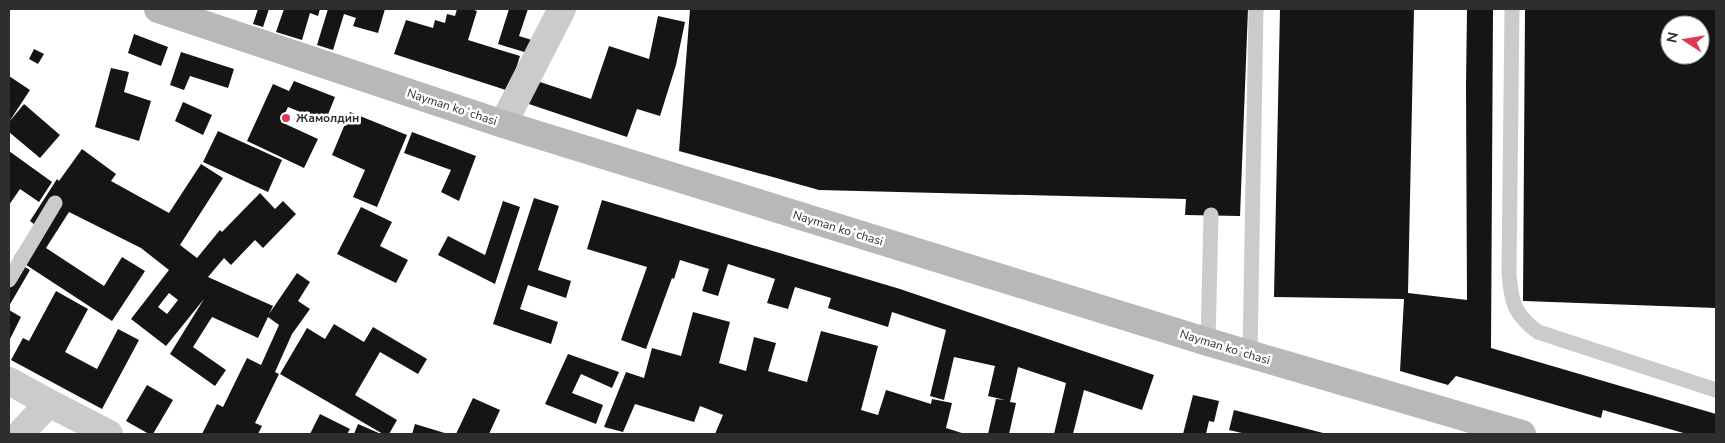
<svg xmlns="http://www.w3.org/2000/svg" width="1725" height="443" font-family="'Nunito Sans',sans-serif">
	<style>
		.building { fill: #151515; fill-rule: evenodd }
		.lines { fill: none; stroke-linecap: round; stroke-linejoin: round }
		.lane { stroke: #cbcbcb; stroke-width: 15 }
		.street { stroke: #cbcbcb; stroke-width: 28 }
		.secondary { stroke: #b8b8b8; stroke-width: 28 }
		.poi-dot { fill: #db3a50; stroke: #fff; stroke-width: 2 }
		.labels { text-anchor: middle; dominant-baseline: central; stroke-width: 5; stroke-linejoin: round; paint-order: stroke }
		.street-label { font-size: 12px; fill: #2e2e2e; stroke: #fff }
		.poi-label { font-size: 12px; font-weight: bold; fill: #2e2e2e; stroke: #fff; text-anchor: start }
	</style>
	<rect width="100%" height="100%" fill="#fff"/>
	<path class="building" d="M258,9H269L263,27L253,24Z
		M284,9H320L318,16L310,13L302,40L276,32Z
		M328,9H385L378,33L353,26L356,18L344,14L333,50L317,45Z
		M457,9H471L477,11L468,40L520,56L509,91L394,54L406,20L433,28L435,20L445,23L447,14L455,16Z
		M509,9H528L519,36L538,42L534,55L498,44Z
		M690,9H1248L1240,216L1185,215L1186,199L819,190L679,151Z
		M1280,9H1414L1408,293L1467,300L1466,85L1467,9H1493L1491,348L1716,414V434H1687L1603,410L1601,418L1456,376L1448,385L1400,371L1404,299L1274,297Z
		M1525,9H1716V308L1523,301ZM1670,25H1700V55H1670Z
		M658,16L685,22L676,65L660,116L637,109L627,137L523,102L531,79L591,99L609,46L649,59Z
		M134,34L168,47L161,66L128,53Z
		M34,49L44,54L38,64L29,59Z
		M181,52L234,69L228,88L190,76L184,90L170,85Z
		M111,68L129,72L124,92L151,101L139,141L95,127Z
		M9,76L30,90L9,122Z
		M294,81L335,97L325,122L288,107L281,122L318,139L304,168L247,141L273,84L289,91Z
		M183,102L212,115L203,135L175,121Z
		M24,104L60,135L40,158L9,132V122Z
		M350,112L407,135L377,207L353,197L365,170L332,155Z
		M218,131L282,160L268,192L203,162Z
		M412,132L476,156L459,201L441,192L451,170L404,153Z
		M82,149L116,174L111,181L169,213L201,164L223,178L180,245L197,258L220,230L222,232L260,193L275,209L283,201L296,214L263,248L255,240L231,265L224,258L208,277L273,306L269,314L297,273L310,282L298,301L310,309L292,334L275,372L279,374L255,423L262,426L258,434H202L217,404L223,407L247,358L261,365L279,325L268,317L258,338L212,317L193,347L226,370L215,386L170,354L204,299L166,346L131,319L169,270L141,248L69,212L46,248L104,286L122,257L145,271L112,321L14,257L35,225L30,221L57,179L59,181ZM169,293L178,300L167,314L158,307Z
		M9,151L52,182L39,202L20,189L9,205Z
		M534,198L559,206L538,270L571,281L566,298L528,285L520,309L558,322L551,344L493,324Z
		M602,200L900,289L1154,375L1142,410L1084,390L1073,434H1054L1066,383L1018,367L1010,402L1016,403L1009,434H988L996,399L1005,400L988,396L995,366L954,357L944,400L930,396L946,330L892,312L888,327L828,308L831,298L795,287L788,309L767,303L775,279L728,264L718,296L702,291L709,269L680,260L674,279L672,278L646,349L621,340L647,267L587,249Z
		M503,201L520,207L495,284L438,255L448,236L485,255Z
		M361,207L392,222L380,246L408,260L396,283L337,254Z
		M17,262L30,270L9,306V276Z
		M56,291L88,309L65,352L97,369L118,329L139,340L102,409L11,360L23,338L29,341Z
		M9,310L21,317L9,341Z
		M693,312L730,322L719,363L746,371L754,337L776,343L768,371L807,382L821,331L878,346L861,410L878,415L886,390L931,404L932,399L952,403L946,428L965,434H715L723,415L700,406L694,422L635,404L623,432L604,427L626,372L644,378L652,348L681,356Z
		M334,324L364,342L373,327L427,359L418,374L380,352L355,395L397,420L389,434H383L280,374L307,328L325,339Z
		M568,354L619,372L612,388L581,374L572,393L603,405L596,424L545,404Z
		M147,385L173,400L153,434H149L126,421Z
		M1193,395L1219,401L1214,422L1209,421L1206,434H1183Z
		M473,398L500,410L489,434H456Z
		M1234,410L1327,434H1246L1229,430Z
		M320,414L350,429L347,434H310Z
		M358,424L381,434H354Z
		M415,424L448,434H412Z"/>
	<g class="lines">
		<path class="lane" d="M1512,9L1509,273C1511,302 1514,314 1538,332L1716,390
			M9,280L55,203
			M1208,342L1211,215
			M1250,355L1256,9"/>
		<path class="street" d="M503,124L562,9
			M9,381L49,403
			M20,434L49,403L109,434"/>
		<path class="secondary" d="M158,9L503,124L1208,342L1522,434"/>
	</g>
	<circle class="poi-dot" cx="286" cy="118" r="5"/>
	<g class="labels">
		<g class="street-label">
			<text transform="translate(452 107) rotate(18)">Nayman koʻchasi</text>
			<text transform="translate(838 228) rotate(17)">Nayman koʻchasi</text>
			<text transform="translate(1225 347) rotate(17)">Nayman koʻchasi</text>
		</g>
		<g class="poi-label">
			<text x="296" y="118">Жамолдин</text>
		</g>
	</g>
	<rect width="1725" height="443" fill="none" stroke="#2e2e2e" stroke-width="20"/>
	<g transform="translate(1685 40) rotate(282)"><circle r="24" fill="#ffffff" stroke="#ababab"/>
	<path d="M0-4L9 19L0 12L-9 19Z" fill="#db3a50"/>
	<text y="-8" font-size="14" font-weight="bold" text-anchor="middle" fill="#2e2e2e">N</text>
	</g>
</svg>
